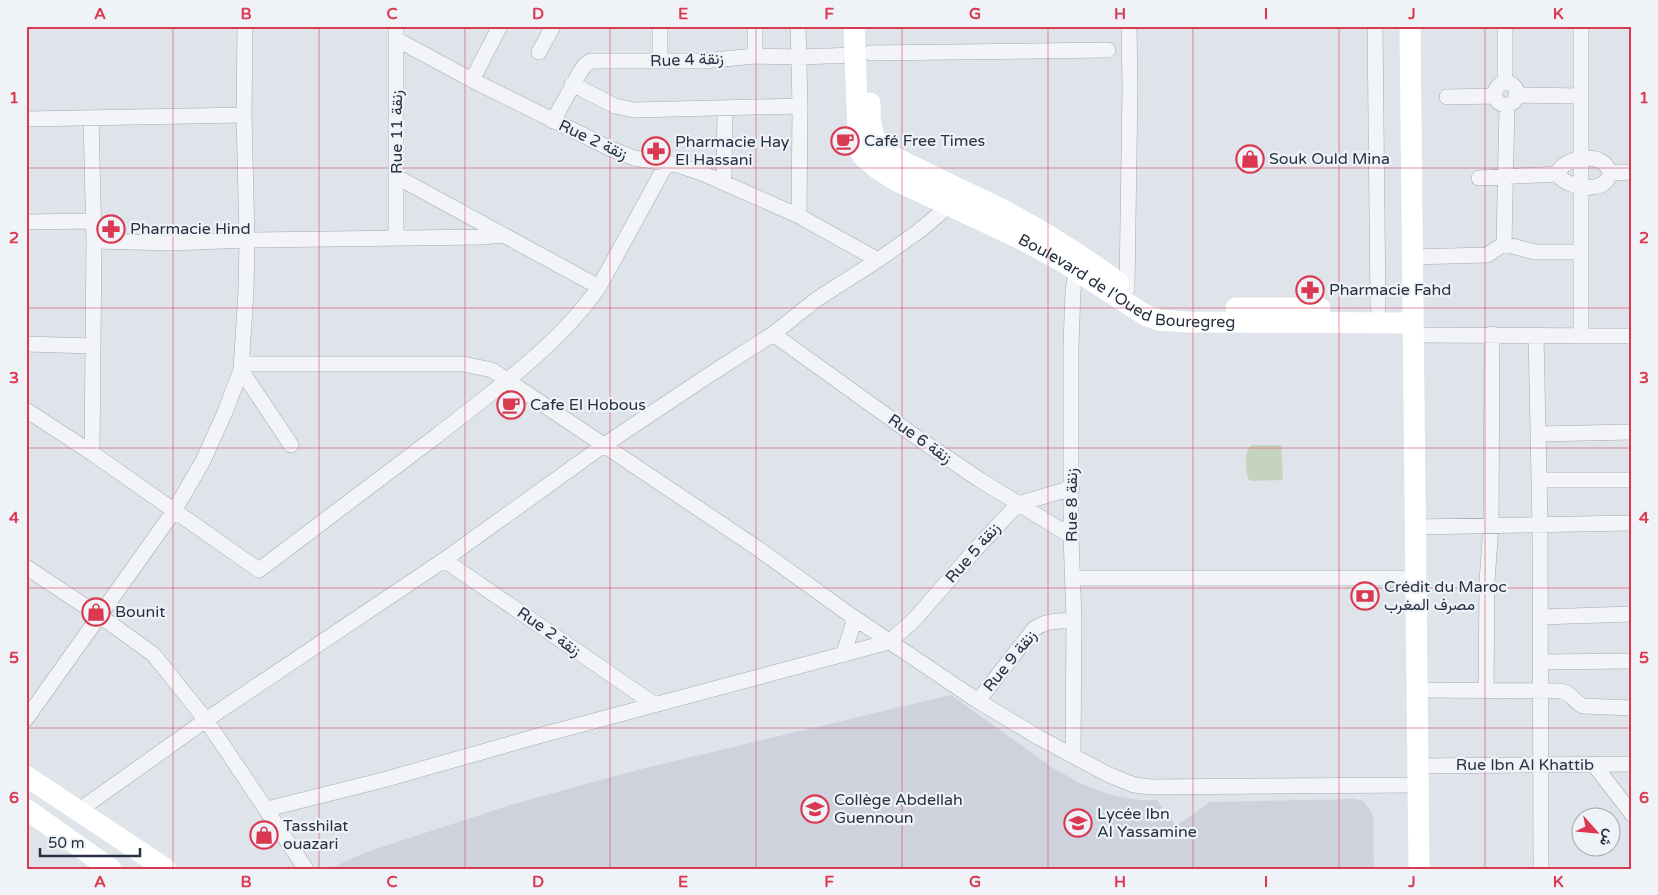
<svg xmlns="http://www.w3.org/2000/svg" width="1658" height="895" font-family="'Varela Round',Vazirmatn,sans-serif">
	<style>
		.built { fill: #cdd2dc }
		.garden { fill: #c5d4bf }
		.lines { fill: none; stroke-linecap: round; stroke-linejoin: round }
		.minor-casing { stroke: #a4aab5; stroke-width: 16 }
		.minor { stroke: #f2f4f8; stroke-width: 15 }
		.secondary { stroke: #fff; stroke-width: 21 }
		.grid { fill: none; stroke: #db3852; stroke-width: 1; stroke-opacity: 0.55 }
		.labels { text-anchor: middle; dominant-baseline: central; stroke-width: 4.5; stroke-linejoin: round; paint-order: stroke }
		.street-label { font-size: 16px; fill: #263143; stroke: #eff2f7 }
		.poi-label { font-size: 16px; fill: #263143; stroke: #eff2f7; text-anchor: start }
		.neatline { fill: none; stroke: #db3852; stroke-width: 2 }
		.grid-label { font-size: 16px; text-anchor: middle; font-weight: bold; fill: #db3852 }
	</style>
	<rect width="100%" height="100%" fill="#dfe3ea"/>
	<path class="built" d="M951,695L1056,770L1080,783L1108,794L1122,797L1139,800H1157L1176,826L1210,802L1354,799L1363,801L1371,811L1373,819L1374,869H330L364,853L510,805L641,769Z"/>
	<path class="garden" d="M1252,445H1279L1281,446L1283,476L1282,480L1253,481L1248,479C1246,470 1243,450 1252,445Z"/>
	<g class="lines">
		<g class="minor-casing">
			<path id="minor" d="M660,26V61
				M755,26V56
				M798,26L800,106L799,216
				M1375,26L1378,308
				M1505,26V83
				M1581,26V335
				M396,39L472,80L609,148L634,158L678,165L704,174L799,216L878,260
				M539,52L553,26
				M870,53L1108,50
				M472,80L500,26
				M1495 94a11 11 0 1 1 22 0a11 11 0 1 1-22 0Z
				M572,84L615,106L634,110L800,106
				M1516,95L1580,96
				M1447,97L1495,96
				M91,118L94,241L92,453
				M26,119L244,115
				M553,121L580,72L585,65L591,61H703L755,56L799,57L856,55
				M1611,173L1632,172
				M1557,174C1564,159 1590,153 1604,163C1607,166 1609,170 1611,173
				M1557,174C1565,185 1587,191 1601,185C1606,183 1609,178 1611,173
				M397,177L599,287
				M1479,178L1557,174
				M724,182L725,108
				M26,222L93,221
				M396,238V26
				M94,241L171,243L247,240L482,237L502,235
				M1504,244L1507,105
				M1412,257L1487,255L1504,244L1535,252H1581
				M1127,289L1130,87L1129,26
				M773,334L912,434L980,480L1071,536
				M1413,335L1632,336
				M1536,335L1540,525L1541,869
				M26,344L92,346
				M242,364H463L492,370L757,548L853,617L978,701L1038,737L1107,774L1134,785L1151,787L1418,785
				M241,370L291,445
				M26,410L92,453L259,570C318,526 376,481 435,437C492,392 557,347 599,287L667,163
				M1538,434L1632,432
				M1539,480H1632
				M1415,527L1632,523
				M444,560L654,704
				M26,567L100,616L153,654L206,720L306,869
				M1073,578H1416
				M1540,617L1632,614
				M843,655L853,625V617
				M1541,662L1632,661
				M1417,690L1561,691C1572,693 1574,702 1583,706L1632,708
				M1486,690L1487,581L1491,526L1492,334
				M978,701L1034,629C1046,620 1060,621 1074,620
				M26,719L174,511L203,461L225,412L241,370L246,291L247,240L244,115L245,26
				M1073,755L1074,620L1071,536V346L1073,291L1076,271L1081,263
				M1418,766L1632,764
				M1595,766L1632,814
				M267,809L383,780L538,736L889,642L914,620L975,550L1018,504L1072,488
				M78,811L206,720L444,560L604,445L706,377L773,334L817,299L878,260L919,231L950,205L953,199"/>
		</g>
		<use href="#minor" class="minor"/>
		<g class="secondary">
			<path id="s1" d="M854,26L858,131L859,149L862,155L878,169L897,181L1019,238L1060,260L1145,315L1159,320L1188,322L1413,323"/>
			<path d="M1410,26L1419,869"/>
			<path d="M870,103C870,116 870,133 878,144C888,156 906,163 920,170C947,184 975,196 1003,210C1044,231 1082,256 1119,283"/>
			<path d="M1236,308H1320"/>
			<path d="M26,776L166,869"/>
			<path d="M26,809L111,869"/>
		</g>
	</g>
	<path class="grid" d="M173,26V869M319,26V869M465,26V869M610,26V869M756,26V869M902,26V869M1048,26V869M1193,26V869M1339,26V869M1485,26V869M26,168H1632M26,308H1632M26,448H1632M26,588H1632M26,728H1632"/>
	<defs>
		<g id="cafe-ring" transform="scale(1.4375)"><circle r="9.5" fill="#eff2f7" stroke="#db3852" stroke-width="1.5"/><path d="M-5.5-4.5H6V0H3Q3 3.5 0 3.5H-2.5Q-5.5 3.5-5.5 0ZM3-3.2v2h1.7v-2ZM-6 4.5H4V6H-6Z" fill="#db3852"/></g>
		<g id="pharmacy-ring" transform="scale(1.4375)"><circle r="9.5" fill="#eff2f7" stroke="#db3852" stroke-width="1.5"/><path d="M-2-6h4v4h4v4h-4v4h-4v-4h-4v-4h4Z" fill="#db3852"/></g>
		<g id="shop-ring" transform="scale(1.4375)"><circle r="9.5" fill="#eff2f7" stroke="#db3852" stroke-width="1.5"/><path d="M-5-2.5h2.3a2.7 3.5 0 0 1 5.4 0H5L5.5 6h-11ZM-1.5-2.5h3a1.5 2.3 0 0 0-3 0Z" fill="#db3852"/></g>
		<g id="bank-ring" transform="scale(1.4375)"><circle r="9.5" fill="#eff2f7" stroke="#db3852" stroke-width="1.5"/><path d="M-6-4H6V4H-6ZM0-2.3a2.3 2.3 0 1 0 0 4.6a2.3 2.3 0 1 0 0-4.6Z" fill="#db3852"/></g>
		<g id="school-ring" transform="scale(1.4375)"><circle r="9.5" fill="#eff2f7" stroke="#db3852" stroke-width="1.5"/><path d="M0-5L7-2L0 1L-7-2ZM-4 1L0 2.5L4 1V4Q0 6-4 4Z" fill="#db3852"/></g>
	</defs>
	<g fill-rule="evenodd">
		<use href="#cafe-ring" x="845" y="141"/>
		<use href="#pharmacy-ring" x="656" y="151"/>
		<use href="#shop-ring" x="1250" y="159"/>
		<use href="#pharmacy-ring" x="111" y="229"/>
		<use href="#pharmacy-ring" x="1310" y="290"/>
		<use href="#cafe-ring" x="511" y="405"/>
		<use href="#bank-ring" x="1365" y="596"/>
		<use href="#shop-ring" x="96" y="612"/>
		<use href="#school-ring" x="815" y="809"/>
		<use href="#school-ring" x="1078" y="823"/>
		<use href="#shop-ring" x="264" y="835"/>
	</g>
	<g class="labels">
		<g class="street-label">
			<text transform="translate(687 60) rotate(-2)">Rue 4 زنقة</text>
			<text transform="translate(397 132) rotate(-90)">Rue 11 زنقة</text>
			<text transform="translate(593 140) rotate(25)">Rue 2 زنقة</text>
			<text stroke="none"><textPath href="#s1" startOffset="428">Boulevard de l'Oued Bouregreg</textPath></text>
			<text transform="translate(920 439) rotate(35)">Rue 6 زنقة</text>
			<text transform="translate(1072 505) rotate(-90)">Rue 8 زنقة</text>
			<text transform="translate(973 553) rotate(-49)">Rue 5 زنقة</text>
			<text transform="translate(549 632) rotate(35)">Rue 2 زنقة</text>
			<text transform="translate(1010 661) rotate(-51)">Rue 9 زنقة</text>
			<text x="1525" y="765">Rue Ibn Al Khattib</text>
		</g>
		<g class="poi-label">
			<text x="864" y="141">Café Free Times</text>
			<text x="675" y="142">Pharmacie Hay<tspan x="675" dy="18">El Hassani</tspan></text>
			<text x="1269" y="159">Souk Ould Mina</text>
			<text x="130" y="229">Pharmacie Hind</text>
			<text x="1329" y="290">Pharmacie Fahd</text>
			<text x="530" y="405">Cafe El Hobous</text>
			<text x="1384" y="587">Crédit du Maroc<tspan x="1384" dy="18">مصرف المغرب</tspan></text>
			<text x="115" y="612">Bounit</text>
			<text x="834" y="800">Collège Abdellah<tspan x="834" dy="18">Guennoun</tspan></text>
			<text x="1097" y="814">Lycée Ibn<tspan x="1097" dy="18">Al Yassamine</tspan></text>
			<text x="283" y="826">Tasshilat<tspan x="283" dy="18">ouazari</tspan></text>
		</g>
	</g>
	<rect width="1658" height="895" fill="none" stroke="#eff2f7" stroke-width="55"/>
	<g transform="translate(1596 832) rotate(117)"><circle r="24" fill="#eff2f7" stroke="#9fa5af"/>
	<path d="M0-4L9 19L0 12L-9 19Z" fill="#db3852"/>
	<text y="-8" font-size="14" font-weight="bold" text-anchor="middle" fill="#263143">ش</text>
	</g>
	<path d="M40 848v8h100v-8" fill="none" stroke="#263143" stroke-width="2.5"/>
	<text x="48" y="848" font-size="15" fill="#263143" stroke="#eff2f7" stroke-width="4" paint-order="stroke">50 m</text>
	<rect x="28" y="28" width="1602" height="840" class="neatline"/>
	<g class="grid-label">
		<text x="100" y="19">A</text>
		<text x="246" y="19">B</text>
		<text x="392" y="19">C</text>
		<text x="538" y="19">D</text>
		<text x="683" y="19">E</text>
		<text x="829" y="19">F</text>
		<text x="975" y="19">G</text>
		<text x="1120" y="19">H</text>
		<text x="1266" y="19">I</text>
		<text x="1412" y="19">J</text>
		<text x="1558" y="19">K</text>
		<text x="14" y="103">1</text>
		<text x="1644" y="103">1</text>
		<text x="14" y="243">2</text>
		<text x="1644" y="243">2</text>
		<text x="14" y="383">3</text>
		<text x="1644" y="383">3</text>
		<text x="14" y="523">4</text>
		<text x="1644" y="523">4</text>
		<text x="14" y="663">5</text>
		<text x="1644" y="663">5</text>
		<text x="14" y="803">6</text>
		<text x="1644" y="803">6</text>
		<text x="100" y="887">A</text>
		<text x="246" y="887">B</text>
		<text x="392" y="887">C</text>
		<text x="538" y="887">D</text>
		<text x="683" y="887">E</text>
		<text x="829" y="887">F</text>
		<text x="975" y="887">G</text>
		<text x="1120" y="887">H</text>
		<text x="1266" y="887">I</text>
		<text x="1412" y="887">J</text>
		<text x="1558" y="887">K</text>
	</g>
</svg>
